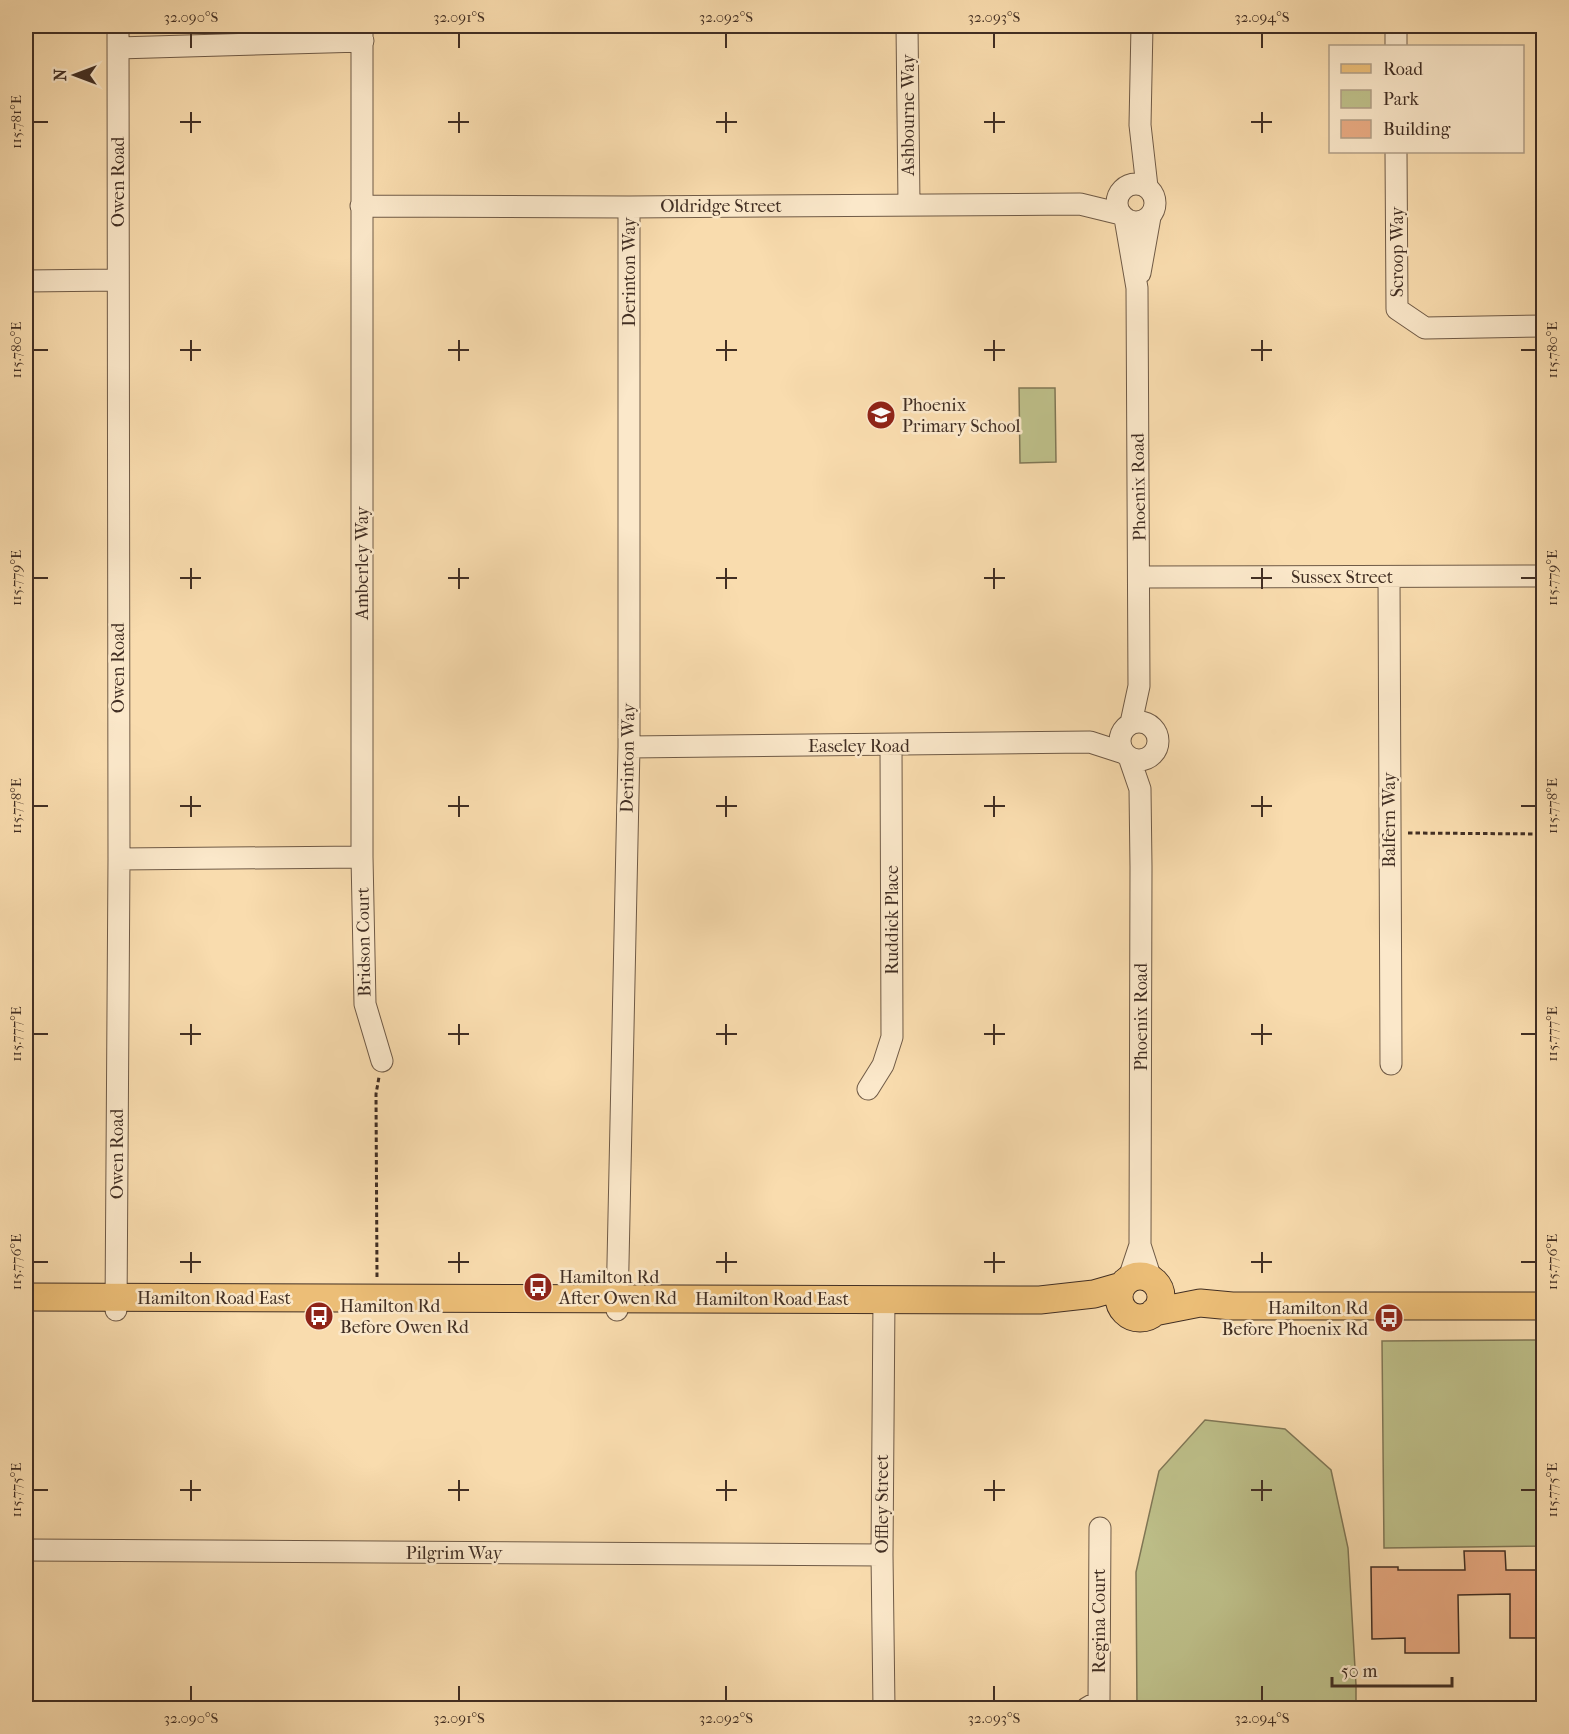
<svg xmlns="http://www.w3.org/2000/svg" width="1569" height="1734" font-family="'IM FELL French Canon',serif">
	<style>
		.green { fill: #bec08a; stroke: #807756; stroke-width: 1.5 }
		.building { fill: #e9ab83; stroke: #412e23; stroke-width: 1.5 }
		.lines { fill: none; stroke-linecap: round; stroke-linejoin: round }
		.minor-casing { stroke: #6f5a46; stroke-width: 23 }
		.major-casing { stroke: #412e23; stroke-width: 29 }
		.path { stroke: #412e23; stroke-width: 3; stroke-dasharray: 4.5 3; stroke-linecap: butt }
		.minor { stroke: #fbe8ca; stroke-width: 21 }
		.major { stroke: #ecbe77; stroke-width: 27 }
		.ticks { fill: none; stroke: #412e23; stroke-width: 2 }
		.labels { text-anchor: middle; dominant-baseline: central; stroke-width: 5; stroke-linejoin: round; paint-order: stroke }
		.street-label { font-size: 18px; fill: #412e23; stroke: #fbe8ca }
		.poi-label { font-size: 18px; fill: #412e23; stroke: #fbe8ca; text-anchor: start }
		.neatline { fill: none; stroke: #412e23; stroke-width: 2 }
		.ticks-label { font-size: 15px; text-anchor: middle; fill: #412e23 }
	</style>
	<rect width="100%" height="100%" fill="#f9dcae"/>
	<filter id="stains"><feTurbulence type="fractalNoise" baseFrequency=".00333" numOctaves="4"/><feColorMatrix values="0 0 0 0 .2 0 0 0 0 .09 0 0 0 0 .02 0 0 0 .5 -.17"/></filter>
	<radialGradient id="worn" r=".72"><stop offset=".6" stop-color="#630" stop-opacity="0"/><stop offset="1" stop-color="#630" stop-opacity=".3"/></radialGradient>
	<path class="green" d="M1019,388H1055L1056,462L1020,463Z
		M1543,1340V1546L1384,1548L1382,1341Z
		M1205,1420L1285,1429L1331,1470L1348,1548L1356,1685V1708H1137L1136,1572L1159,1471Z"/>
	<path class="building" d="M1464,1551H1505L1506,1570H1544V1638H1510V1594L1458,1595L1459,1653H1405V1638L1372,1639L1371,1567H1398V1570H1465Z"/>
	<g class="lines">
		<g class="minor-casing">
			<path id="minor" d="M907,26L909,204
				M1142,26L1140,125L1147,187
				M1396,26V46
				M118,48L363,41
				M1396,152L1397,309L1425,328L1544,326
				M1117 203a19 19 0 1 1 38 0a19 19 0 1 1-38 0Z
				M361,206L629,207L1080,204L1121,214
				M1125,218L1137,288L1139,686L1131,723
				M1140,273L1150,217
				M26,281L118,280
				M1140,577L1544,576
				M1389,577L1391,1064
				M1120 741a19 19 0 1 1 38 0a19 19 0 1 1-38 0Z
				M629,747L1090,742L1124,753
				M1129,757L1140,789L1141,867L1140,1245L1129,1278
				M362,857L365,1004L382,1061
				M119,859L362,857V26
				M868,1089L883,1065L892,1037L891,746
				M1140,1245L1151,1279
				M884,1299L882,1555L884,1708
				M116,1310L119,859L118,26
				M617,1310L629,747V207
				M26,1550L882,1555
				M1087,1708L1099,1701L1100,1528"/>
		</g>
		<g class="major-casing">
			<path id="major" d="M1119 1297a21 21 0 1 1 42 0a21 21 0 1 1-42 0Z
				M26,1297L1040,1300L1094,1294L1122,1286
				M1154,1312L1200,1303L1232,1306H1544"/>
		</g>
		<path class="path" d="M1408,833L1544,834
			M377,1277L376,1094L379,1077"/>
		<use href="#minor" class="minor"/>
		<use href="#major" class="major"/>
	</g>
	<path class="ticks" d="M191,33V48M459,33V48M726,33V48M994,33V48M1262,33V48M191,112V133M459,112V133M726,112V133M994,112V133M1262,112V133M33,122H48M180,122H201M448,122H469M716,122H737M984,122H1005M1251,122H1272M191,340V361M459,340V361M726,340V361M994,340V361M1262,340V361M33,350H48M180,350H201M448,350H469M716,350H737M984,350H1005M1251,350H1272M1521,350H1536M191,568V589M459,568V589M726,568V589M994,568V589M1262,568V589M33,578H48M180,578H201M448,578H469M716,578H737M984,578H1005M1251,578H1272M1521,578H1536M191,796V817M459,796V817M726,796V817M994,796V817M1262,796V817M33,806H48M180,806H201M448,806H469M716,806H737M984,806H1005M1251,806H1272M1521,806H1536M191,1024V1045M459,1024V1045M726,1024V1045M994,1024V1045M1262,1024V1045M33,1034H48M180,1034H201M448,1034H469M716,1034H737M984,1034H1005M1251,1034H1272M1521,1034H1536M191,1252V1273M459,1252V1273M726,1252V1273M994,1252V1273M1262,1252V1273M33,1262H48M180,1262H201M448,1262H469M716,1262H737M984,1262H1005M1251,1262H1272M1521,1262H1536M191,1480V1501M459,1480V1501M726,1480V1501M994,1480V1501M1262,1480V1501M33,1490H48M180,1490H201M448,1490H469M716,1490H737M984,1490H1005M1251,1490H1272M1521,1490H1536M191,1686V1701M459,1686V1701M726,1686V1701M994,1686V1701M1262,1686V1701"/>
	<defs>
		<g id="school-disc" transform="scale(1.5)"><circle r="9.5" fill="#8f2418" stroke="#fbe8ca"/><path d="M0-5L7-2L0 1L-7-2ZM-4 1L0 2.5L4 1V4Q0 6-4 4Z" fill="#fff"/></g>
		<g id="bus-disc" transform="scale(1.5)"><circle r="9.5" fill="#8f2418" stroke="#fbe8ca"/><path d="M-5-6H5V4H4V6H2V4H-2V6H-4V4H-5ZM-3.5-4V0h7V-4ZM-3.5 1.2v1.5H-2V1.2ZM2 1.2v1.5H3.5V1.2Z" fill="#fff"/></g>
	</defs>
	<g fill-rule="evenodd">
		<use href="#school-disc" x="881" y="415"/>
		<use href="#bus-disc" x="538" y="1287"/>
		<use href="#bus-disc" x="319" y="1316"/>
		<use href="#bus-disc" x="1389" y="1318"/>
	</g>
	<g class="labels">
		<g class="street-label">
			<text transform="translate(908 115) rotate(-90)">Ashbourne Way</text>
			<text transform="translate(118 182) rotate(-90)">Owen Road</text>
			<text x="721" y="206">Oldridge Street</text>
			<text transform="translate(1397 252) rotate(-90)">Scroop Way</text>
			<text transform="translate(629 272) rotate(-90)">Derinton Way</text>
			<text transform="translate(1139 487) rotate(-91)">Phoenix Road</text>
			<text transform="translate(362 563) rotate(-90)">Amberley Way</text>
			<text x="1342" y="577">Sussex Street</text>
			<text transform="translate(118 668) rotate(-90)">Owen Road</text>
			<text x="859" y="746">Easeley Road</text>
			<text transform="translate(628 758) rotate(-89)">Derinton Way</text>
			<text transform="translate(1389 820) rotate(-90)">Balfern Way</text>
			<text transform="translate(892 920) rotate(-90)">Ruddick Place</text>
			<text transform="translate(364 942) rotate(-91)">Bridson Court</text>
			<text transform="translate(1141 1017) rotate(-90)">Phoenix Road</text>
			<text transform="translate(117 1154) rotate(-90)">Owen Road</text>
			<text x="214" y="1298">Hamilton Road East</text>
			<text x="772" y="1299">Hamilton Road East</text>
			<text transform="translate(882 1504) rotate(-90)">Offley Street</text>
			<text x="454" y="1553">Pilgrim Way</text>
			<text transform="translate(1099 1621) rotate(-90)">Regina Court</text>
		</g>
		<g class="poi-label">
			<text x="902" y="405">Phoenix<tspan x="902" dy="21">Primary School</tspan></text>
			<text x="559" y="1277">Hamilton Rd<tspan x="559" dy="21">After Owen Rd</tspan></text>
			<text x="340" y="1306">Hamilton Rd<tspan x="340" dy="21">Before Owen Rd</tspan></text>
			<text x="1368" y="1308" text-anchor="end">Hamilton Rd<tspan x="1368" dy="21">Before Phoenix Rd</tspan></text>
		</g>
	</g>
	<rect width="1569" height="1734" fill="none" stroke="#f9dcae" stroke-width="66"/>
	<rect x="1329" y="45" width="195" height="108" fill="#fbe8ca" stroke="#b19e87" stroke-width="1.5"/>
	<rect x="1341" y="64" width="30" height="9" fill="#ecbe77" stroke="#b19e87" stroke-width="1.5"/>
	<text x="1383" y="75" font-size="18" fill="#412e23">Road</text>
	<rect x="1341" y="90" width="30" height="18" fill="#bec08a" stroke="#b19e87" stroke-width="1.5"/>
	<text x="1383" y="105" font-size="18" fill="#412e23">Park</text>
	<rect x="1341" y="120" width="30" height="18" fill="#e9ab83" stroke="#b19e87" stroke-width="1.5"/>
	<text x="1383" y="135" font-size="18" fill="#412e23">Building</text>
	<g transform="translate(75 75) rotate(270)" stroke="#fbe8ca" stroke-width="4.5" paint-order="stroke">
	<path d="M0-4.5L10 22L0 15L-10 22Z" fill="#412e23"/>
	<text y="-9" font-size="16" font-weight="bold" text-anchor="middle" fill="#412e23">N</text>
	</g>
	<path d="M1332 1677v9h120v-9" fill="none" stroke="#412e23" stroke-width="3"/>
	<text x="1341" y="1677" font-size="18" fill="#412e23" stroke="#fbe8ca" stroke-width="4.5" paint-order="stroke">50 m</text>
	<rect x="33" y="33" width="1503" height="1668" class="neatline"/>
	<g class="ticks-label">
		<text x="191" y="22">32.090°S</text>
		<text x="459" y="22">32.091°S</text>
		<text x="726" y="22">32.092°S</text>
		<text x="994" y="22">32.093°S</text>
		<text x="1262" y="22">32.094°S</text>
		<text transform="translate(16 122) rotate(-90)" y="5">115.781°E</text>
		<text transform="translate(1552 350) rotate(-90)" y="5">115.780°E</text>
		<text transform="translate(16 350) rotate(-90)" y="5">115.780°E</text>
		<text transform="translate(1552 578) rotate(-90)" y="5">115.779°E</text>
		<text transform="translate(16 578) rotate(-90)" y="5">115.779°E</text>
		<text transform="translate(1552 806) rotate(-90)" y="5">115.778°E</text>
		<text transform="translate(16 806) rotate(-90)" y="5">115.778°E</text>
		<text transform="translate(1552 1034) rotate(-90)" y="5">115.777°E</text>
		<text transform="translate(16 1034) rotate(-90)" y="5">115.777°E</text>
		<text transform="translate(1552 1262) rotate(-90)" y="5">115.776°E</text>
		<text transform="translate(16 1262) rotate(-90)" y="5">115.776°E</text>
		<text transform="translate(1552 1490) rotate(-90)" y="5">115.775°E</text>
		<text transform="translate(16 1490) rotate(-90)" y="5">115.775°E</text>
		<text x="191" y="1723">32.090°S</text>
		<text x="459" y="1723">32.091°S</text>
		<text x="726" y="1723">32.092°S</text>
		<text x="994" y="1723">32.093°S</text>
		<text x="1262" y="1723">32.094°S</text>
	</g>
	<rect width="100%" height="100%" filter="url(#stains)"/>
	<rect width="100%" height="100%" fill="url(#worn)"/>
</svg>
